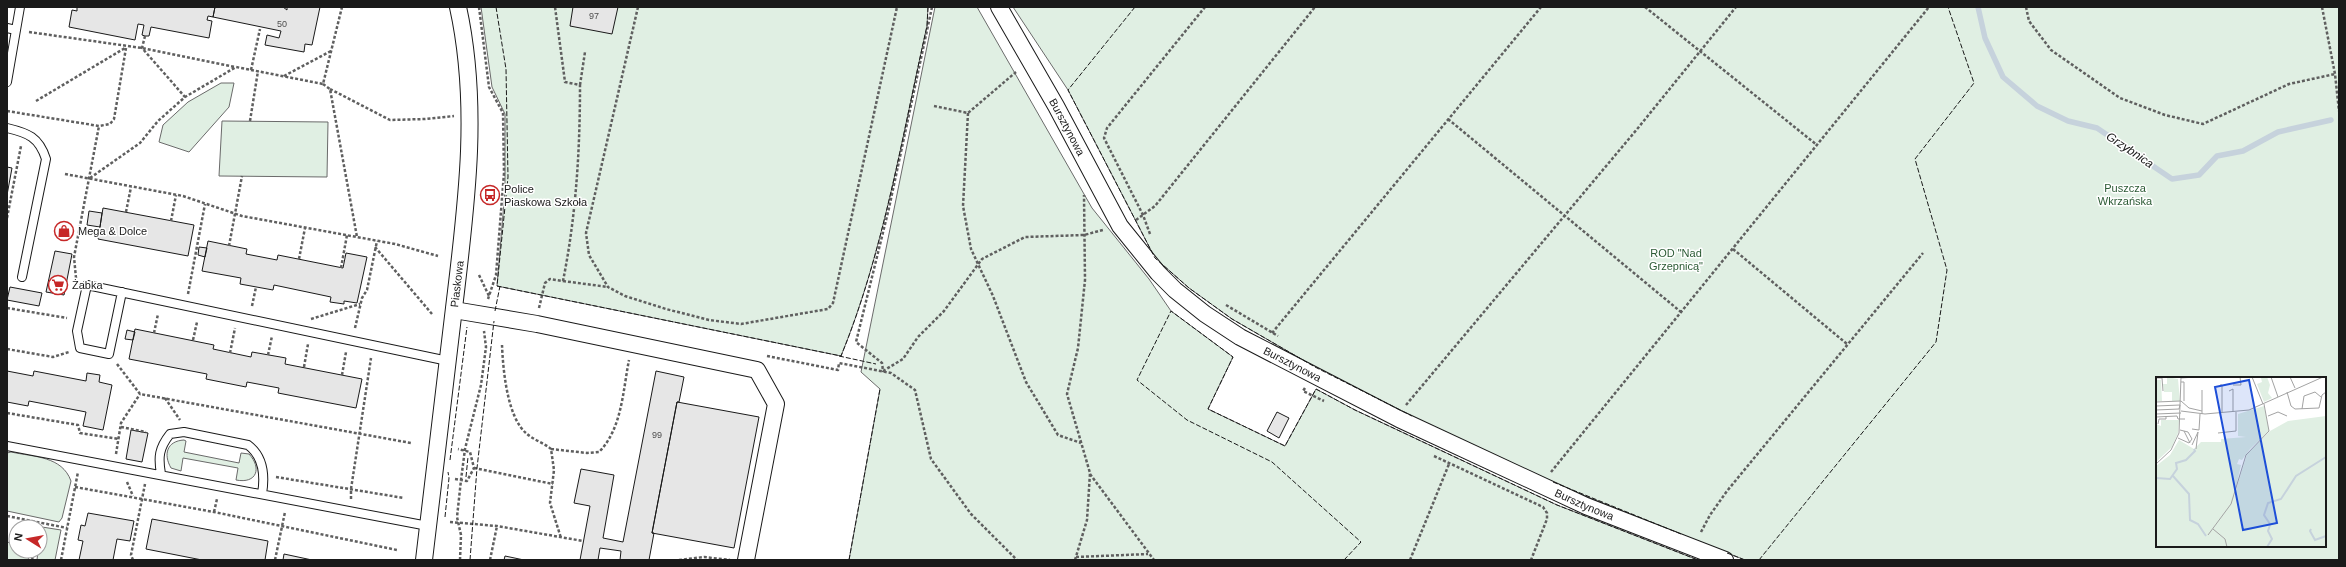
<svg xmlns="http://www.w3.org/2000/svg" width="2346" height="567" font-family="Arial,sans-serif">
	<style>
		.green { fill: #e0efe3; stroke: #6a6a6a; fill-rule: evenodd }
		.lines { fill: none; stroke-linecap: round; stroke-linejoin: round }
		.stream { stroke: #c6d2dc; stroke-width: 5.5 }
		.building { fill: #e6e6e6; stroke: #1a1a1a }
		.lane-casing { stroke: #1a1a1a; stroke-width: 10 }
		.street-casing { stroke: #1a1a1a; stroke-width: 18 }
		.path { stroke: #5f5f5f; stroke-width: 2.5; stroke-dasharray: 3 2; stroke-linecap: butt }
		.lane { stroke: #fff; stroke-width: 8 }
		.street { stroke: #fff; stroke-width: 16 }
		.fence { stroke: #1a1a1a; stroke-width: 1; stroke-dasharray: 5 2; stroke-linecap: butt }
		.labels { text-anchor: middle; dominant-baseline: central; stroke-width: 3; stroke-linejoin: round; paint-order: stroke }
		.number-label { font-size: 9px; fill: #4d4d4d }
		.street-label { font-size: 11px; fill: #1a1a1a; stroke: #fff }
		.park-label { font-size: 11px; fill: #2b5a34; stroke: #fff }
		.poi-label { font-size: 11px; fill: #1a1a1a; stroke: #fff; text-anchor: start }
		.water-label { font-size: 12px; font-style: italic; fill: #1a1a1a; stroke: #fff }
		.inset-river { fill: none; stroke: #c6d2dc; stroke-width: 2 }
		.inset-road { fill: none; stroke: #a3a3a3; stroke-width: 1 }
		.view { fill: #1d4ed8; fill-opacity: 0.15; stroke: #1d4ed8; stroke-width: 2 }
		.inset-edge { fill: none; stroke: #1a1a1a; stroke-width: 2 }
	</style>
	<rect width="100%" height="100%" fill="#fff"/>
	<path class="green" d="M481,7H928L927,26C902,136 884,251 841,356L497,286L505,190V114L492,87Z
		M935,7H977L1092,208L1149,279L1171,311L1233,357L1208,409L1285,446L1316,389L1355,410L1557,505L1698,560H849L880,389L861,372Z
		M1013,7H2339V560H1745L1548,481L1402,412L1315,367L1232,319L1189,288L1155,258L1068,90ZM2157,378H2325V546H2157Z
		M221,83H234L229,107L189,152L159,142L163,125L188,102Z
		M222,121L328,122L327,177L219,176Z
		M184,440L186,441L184,452L239,463L241,453L249,454C262,468 257,484 236,480L238,468L183,458L181,471L171,468C163,454 167,441 184,440Z
		M11,452C34,457 62,456 71,481L62,518L59,522L7,511V453Z
		M42,527L61,530L55,560H37L38,551H40Z
		M7,542L16,544V551H30L28,560H7Z"/>
	<g class="lines">
		<path class="stream" d="M1978,7L1985,38L2003,77L2037,106L2068,121L2097,128L2172,179L2199,175L2217,156L2243,151L2278,132L2331,120"/>
	</g>
	<path class="building" d="M77,7H215L213,17L208,16L207,20L212,21L209,38L151,27L149,36H145L142,35L144,25L138,24L135,40L69,27L72,10L77,11Z
		M215,7H283L287,10V7H320L312,45L305,44L304,52L265,45L267,35L279,38L281,31L213,17Z
		M573,7H618L612,34L570,26Z
		M7,167L12,168L7,195Z
		M103,208L194,225L188,256L98,239Z
		M89,211L102,213L100,227L87,225Z
		M208,241L247,249L246,254L277,260L278,255L343,268L346,253L367,257L357,303L344,301V304L330,302L331,297L274,285L273,290L240,284L241,278L202,271Z
		M199,247L207,248L205,257L198,255Z
		M55,251L72,254L64,295L46,292Z
		M10,287L42,293L39,306L7,300Z
		M135,329L214,345L213,349L251,357L252,352L286,358L285,364L362,379L356,408L278,393L279,388L247,382L246,387L206,379L207,374L129,359Z
		M127,330L135,332L133,340L125,339Z
		M7,371L33,376L34,371L86,381L87,373L100,375L99,382L112,385L103,430L83,426L86,412L29,401L28,406L7,402Z
		M656,371L684,377L679,402H677L652,533H654L649,560H620L621,551L600,548L598,560H580L590,506L574,503L581,469L614,475L603,538L623,542Z
		M677,402L759,417L734,548L652,533Z
		M1277,412L1289,418L1279,438L1267,431Z
		M131,430L148,433L142,462L126,459Z
		M88,513L134,521L130,541L117,539L113,560H79L83,541L78,540L81,525L85,526Z
		M152,519L268,541L265,560H202L146,549Z
		M284,554L312,560H283Z
		M505,556L524,560H504Z"/>
	<g class="lines">
		<g class="lane-casing">
			<path id="lane" d="M7,28L16,30
				M7,82L20,7
				M7,128C28,133 39,137 46,159L22,277
				M122,292L109,354L80,348L77,331L87,285L448,361
				M7,446L428,526
				M161,474C158,457 159,448 170,434L184,432L248,445C264,457 265,476 262,494"/>
		</g>
		<g class="street-casing">
			<g id="street">
				<path id="s1" d="M999,7L1056,106L1120,226L1158,273L1175,290L1205,314L1240,337L1399,419L1586,506L1725,560"/>
				<path d="M454,310L537,324L757,370L776,404L746,560"/>
				<path id="s2" d="M424,560C434,476 444,392 454,308C466,208 480,107 458,7"/>
			</g>
		</g>
		<path class="path" d="M479,7L489,87L503,113L504,173L496,275L488,299
			M638,7L586,233L589,255L608,287L625,296L666,309L709,320L741,324L828,309L833,303L897,7
			M932,7L889,208L856,342L882,363L883,371L903,359L918,337L944,311L982,259L1025,237L1084,235L1103,230
			M1645,7L1817,145
			M2026,7L2029,21L2051,50L2120,98L2165,115L2203,124L2289,84L2335,74
			M2322,7L2335,74L2339,111
			M29,32L142,48L235,67
			M145,36L142,48L185,97
			M251,70L260,29
			M284,76L331,51
			M323,84L330,89L357,237
			M580,85L585,52
			M330,89L390,120L425,119L454,116
			M36,101L125,48
			M934,106L968,113L1016,72
			M7,111L99,126L110,124L114,119L126,48
			M968,113L963,206L971,249L993,296L1026,382L1058,435L1081,443
			M1448,119L1681,312
			M250,121L258,71
			M65,174L183,196L242,216L395,244L438,256
			M90,178L140,143L158,121L185,97L236,67L323,84L342,7
			M126,212L131,187
			M7,218L21,146
			M1136,220L1155,206L1315,7
			M171,221L176,195
			M1150,234L1143,215L1104,138L1107,128L1205,7
			M229,246L242,176
			M375,247L432,314
			M1733,249L1847,344
			M299,259L305,228
			M341,268L347,235
			M479,275L489,296
			M76,278L74,257L99,126
			M563,281L608,287
			M188,294L205,204
			M1226,305L1278,336
			M252,306L256,287
			M7,308L67,318
			M539,308L545,283L550,279L563,281C576,216 580,151 580,85L565,82L555,7
			M311,319L360,304
			M355,328L362,298L367,290L377,241
			M154,333L158,314
			M1272,333L1541,7
			M193,340L197,322
			M502,345C503,369 507,418 527,434C534,440 544,443 551,449L554,470L550,503L561,538
			M7,349L53,357L69,352
			M230,353L235,328
			M268,355L272,336
			M767,356L838,370L839,363L891,373L915,390L931,459L971,514L1017,560
			M117,364L140,394L411,443
			M304,367L308,344
			M342,375L346,352
			M1305,388L1303,391L1324,401
			M165,398L180,420
			M1406,405L1638,128L1736,7
			M7,413L78,425L80,433L119,439
			M121,427L146,432
			M551,449L587,453L599,452C622,429 623,390 629,360
			M116,454L121,423L140,394
			M1434,456L1543,507L1547,513V519L1531,560
			M474,468L553,484
			M1551,472L1929,7
			M1090,474L1154,560
			M276,477L404,498
			M455,479L467,481L474,468L470,452L458,449
			M127,482L133,496
			M75,487L214,512L397,550
			M351,499V489L371,358
			M214,512L217,499
			M7,516L67,528
			M450,522L497,526L583,541
			M1701,532L1710,515L1727,491L1923,253
			M1076,557L1148,554
			M32,560L34,551
			M61,560L78,472
			M133,560L131,555L145,484
			M275,560L285,512
			M460,560L461,535L457,517L461,480L465,449L481,385L486,347L484,331
			M490,560L497,526
			M679,560L704,557L730,560
			M1075,560L1087,520L1090,473L1067,394L1078,348L1085,280L1084,195
			M1410,560L1449,464"/>
		<use href="#lane" class="lane"/>
		<use href="#street" class="street"/>
		<path class="fence" d="M496,7L506,69L508,177L497,286L841,356C884,251 902,136 927,26L928,7
			M1135,7L1068,90L1155,258L1189,288L1232,319L1315,367L1412,416
			M495,311L500,286
			M839,356L876,364
			M450,460L467,327
			M466,477L468,457
			M1553,482L1681,534
			M445,517L449,478L448,472
			M1727,553L1745,560
			M470,560L477,468L494,321
			M849,560L880,389
			M1344,560L1361,542L1272,462L1187,420L1137,380L1171,311L1233,357L1208,409L1285,446L1316,389L1355,410L1557,505L1698,560
			M1759,560L1936,342L1947,270L1915,159L1974,83L1948,7"/>
	</g>
	<defs>
		<g id="bus-ring" transform="scale(1)"><circle r="9.5" fill="#fff" stroke="#c62828" stroke-width="1.5"/><path d="M-5-6H5V4H4V6H2V4H-2V6H-4V4H-5ZM-3.5-4V0h7V-4ZM-3.5 1.2v1.5H-2V1.2ZM2 1.2v1.5H3.5V1.2Z" fill="#c62828"/></g>
		<g id="shop-ring" transform="scale(1)"><circle r="9.5" fill="#fff" stroke="#c62828" stroke-width="1.5"/><path d="M-5-2.5h2.3a2.7 3.5 0 0 1 5.4 0H5L5.5 6h-11ZM-1.5-2.5h3a1.5 2.3 0 0 0-3 0Z" fill="#c62828"/></g>
		<g id="supermarket-ring" transform="scale(1)"><circle r="9.5" fill="#fff" stroke="#c62828" stroke-width="1.5"/><path d="M-6-5.5h2.5l.6 2H6L4.5 2H-2.5L-4.4-4H-6ZM-1.5 3.2a1.3 1.3 0 1 0 .1 0ZM3 3.2a1.3 1.3 0 1 0 .1 0Z" fill="#c62828"/></g>
	</defs>
	<g fill-rule="evenodd">
		<use href="#bus-ring" x="490" y="195"/>
		<use href="#shop-ring" x="64" y="231"/>
		<use href="#supermarket-ring" x="58" y="285"/>
	</g>
	<g class="labels">
		<g class="number-label">
			<text x="594" y="16">97</text>
			<text x="282" y="24">50</text>
			<text x="657" y="435">99</text>
		</g>
		<g class="street-label">
			<text stroke="none"><textPath href="#s1" startOffset="138">Bursztynowa</textPath></text>
			<text stroke="none"><textPath href="#s2" startOffset="278">Piaskowa</textPath></text>
			<text stroke="none"><textPath href="#s1" startOffset="474">Bursztynowa</textPath></text>
			<text stroke="none"><textPath href="#s1" startOffset="798">Bursztynowa</textPath></text>
		</g>
		<g class="park-label">
			<text x="2125" y="188">Puszcza<tspan x="2125" dy="13">Wkrzańska</tspan></text>
			<text x="1676" y="253">ROD "Nad<tspan x="1676" dy="13">Grzepnicą"</tspan></text>
		</g>
		<g class="poi-label">
			<text x="504" y="189">Police<tspan x="504" dy="13">Piaskowa Szkoła</tspan></text>
			<text x="78" y="231">Mega &amp; Dolce</text>
			<text x="72" y="285">Żabka</text>
		</g>
		<g class="water-label">
			<text transform="translate(2130 150) rotate(34)">Grzybnica</text>
		</g>
	</g>
	<g transform="translate(2156 377)">
		<rect width="170" height="170" fill="#fff"/>
		<path d="M11,0L22,2L24,24H16V15H8L7,7H11ZM111,0L114,8L112,16L116,21L108,25L101,7L106,5L105,1ZM0,3H5L6,24H0ZM108,29L113,54L94,72L86,83L83,82L81,87L85,88L77,123L91,77L114,54L132,44L170,39V170H0V89L14,78L23,63L38,72L45,65H65V62L90,60L82,59V37ZM5,43H23L22,56L16,70L0,85V47L5,49Z" fill="#e0efe3"/>
		<path class="inset-river" d="M17,99L33,117L34,143L42,147L50,159M0,101L14,102L21,92L20,86L30,83L39,74L38,72M114,147L108,138L112,126L125,122L140,99L170,80M155,152L154,154L159,163L170,159M111,170L116,162L112,154L114,148"/>
		<path class="inset-road" d="M96,0L107,27M115,0L122,20M134,0L139,11M0,1H6L7,14M25,1L39,0M25,5H28V24M64,8H66V36M77,8H85L84,0M73,14L77,12V35M131,15L135,29L139,32L163,31L166,18L170,15M25,24L33,31L46,34V37M0,25L25,24M0,29L24,28M146,32L148,19L159,15L165,20M0,33L23,32L24,28M25,34L49,37L93,33L167,0M46,34V13M0,37L25,36M112,39L122,35L131,39M0,40L21,39L22,42H29M2,47L3,42H10V39M36,52L43,53L44,37M24,53L32,55L36,62M28,54L34,66M62,56L80,54V35M22,61L33,66L36,62M36,68L42,55L40,72M0,87L15,73L23,56L25,0M57,152L69,162L71,170M52,158L75,127L90,78L113,54L108,27"/>
		<path class="view" d="M93,3L121,146L87,153L59,10Z"/>
		<rect width="170" height="170" class="inset-edge"/>
	</g>
	<rect width="2346" height="567" fill="none" stroke="#1a1a1a" stroke-width="16"/>
	<g transform="translate(28 539) rotate(281)"><circle r="19" fill="#ffffff" stroke="#a3a3a3"/>
	<path d="M0-3L7 15L0 10L-7 15Z" fill="#c62828"/>
	<text y="-6" font-size="11" font-weight="bold" text-anchor="middle" fill="#1a1a1a">N</text>
	</g>
</svg>
